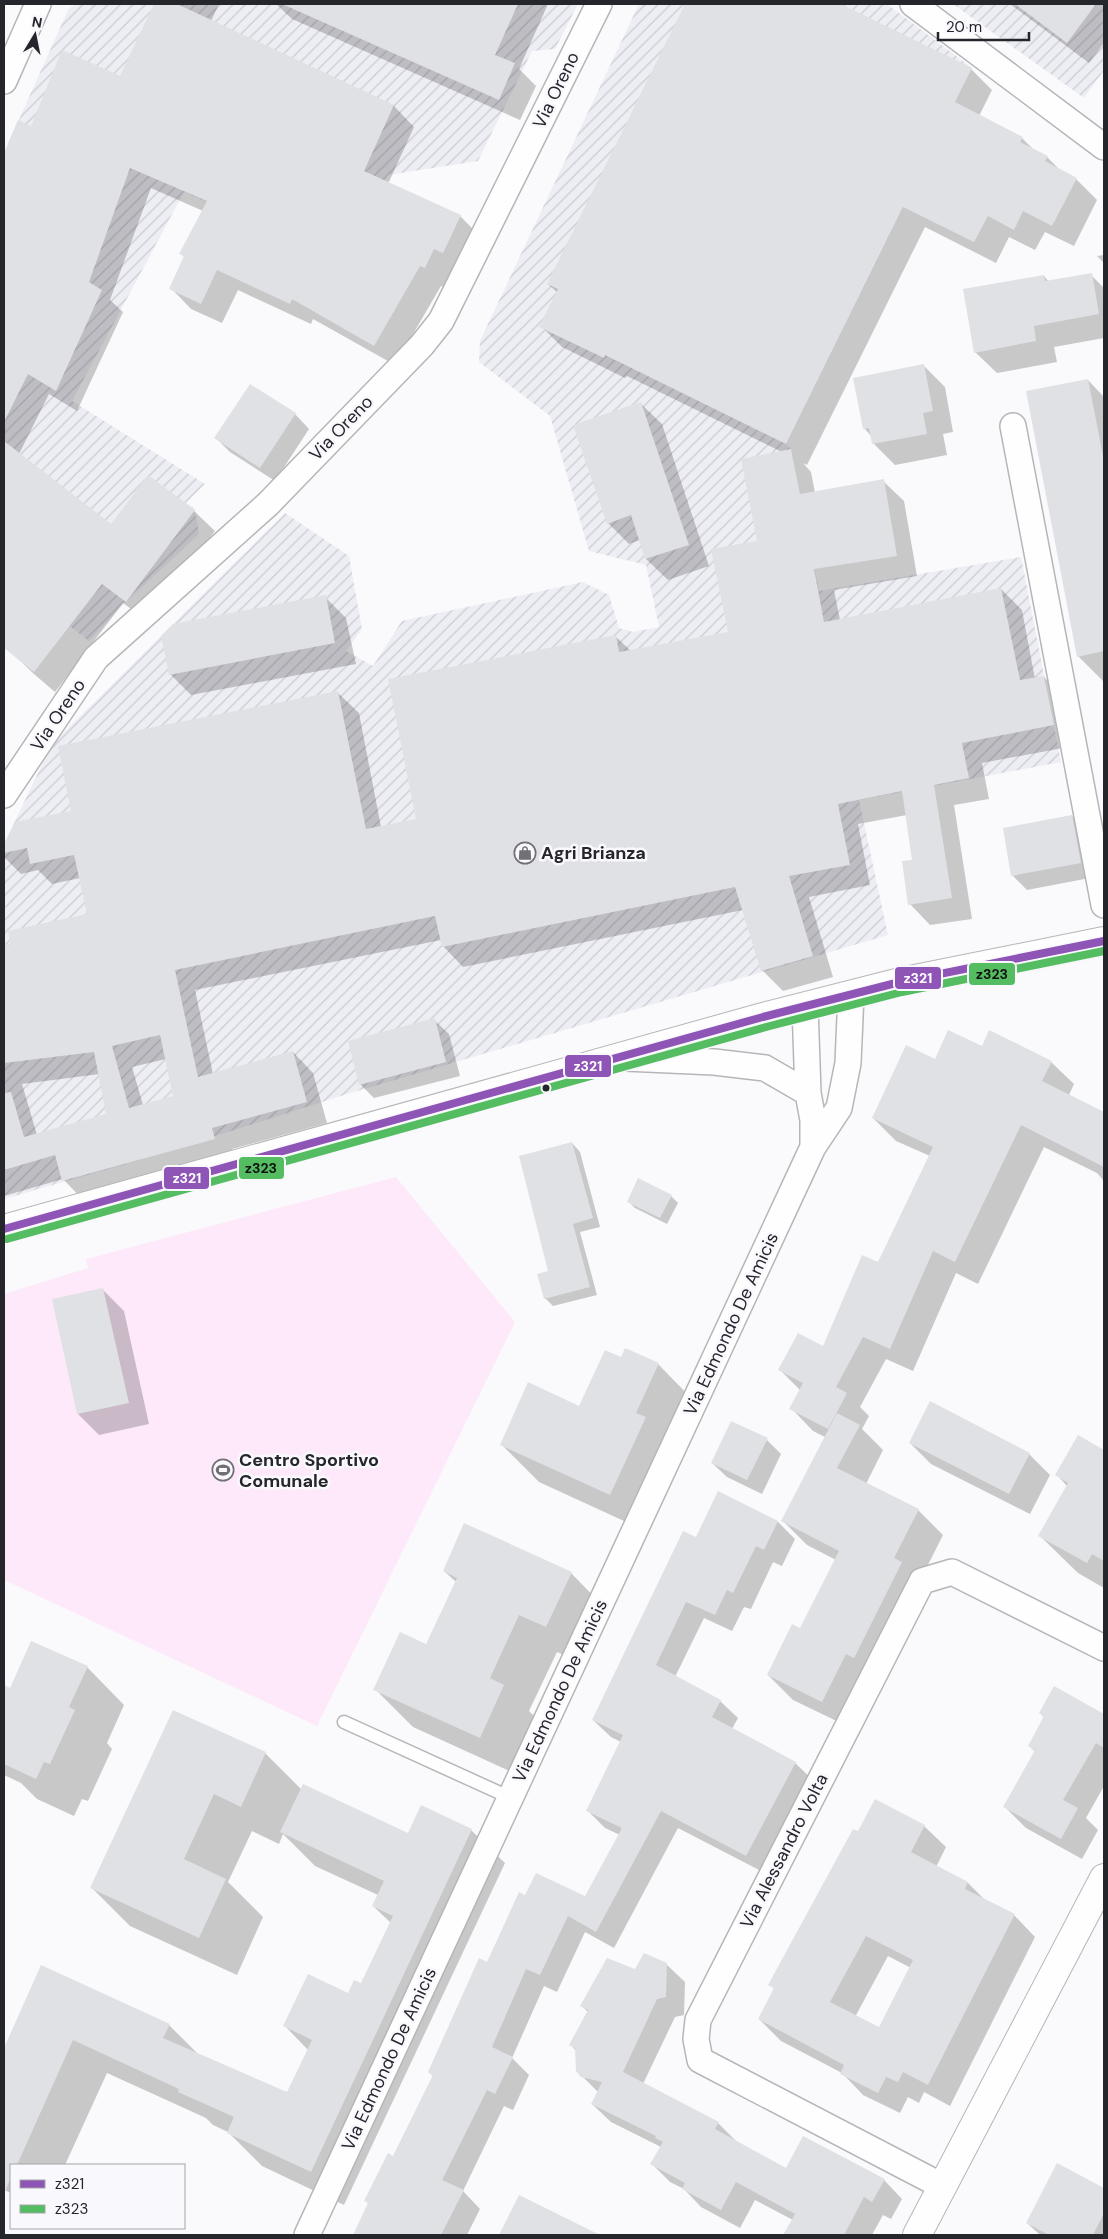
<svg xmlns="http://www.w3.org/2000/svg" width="1108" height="2239" font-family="'DM Sans',sans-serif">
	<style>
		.industrial { fill: url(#industrial-furrows) }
		.pitch { fill: #fde9f9 }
		.shadow { fill: #0003; fill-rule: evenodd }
		.building { fill: #dfe1e5; fill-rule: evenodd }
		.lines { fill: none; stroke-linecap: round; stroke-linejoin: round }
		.lane-casing { stroke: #b6b6b9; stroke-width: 15 }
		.street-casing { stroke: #b6b6b9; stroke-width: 28 }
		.secondary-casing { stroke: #b6b6b9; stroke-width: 30 }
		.lane { stroke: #fefeff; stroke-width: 12 }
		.street { stroke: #fefeff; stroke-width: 25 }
		.secondary { stroke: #fefeff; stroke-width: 28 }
		.bus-1-casing { stroke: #f9f9fd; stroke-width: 11 }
		.bus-2-casing { stroke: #f9f9fd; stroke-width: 11 }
		.bus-1 { stroke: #8e54b6; stroke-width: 8 }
		.bus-2 { stroke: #54bc61; stroke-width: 8 }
		.bus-dot { fill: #25252c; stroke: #f9f9fd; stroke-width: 2 }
		.labels { text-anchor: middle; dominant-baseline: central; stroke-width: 5; stroke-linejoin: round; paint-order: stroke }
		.street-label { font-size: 18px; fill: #25252c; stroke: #f9f9fd }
		.poi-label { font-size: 18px; font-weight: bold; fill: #25252c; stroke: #f9f9fd; text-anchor: start }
		.line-badge { stroke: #f9f9fd; stroke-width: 2 }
		.badge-label { font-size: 14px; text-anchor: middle; font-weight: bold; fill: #fff }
		.pale-badge-label { font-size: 14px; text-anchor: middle; font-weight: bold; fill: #111 }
	</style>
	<defs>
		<pattern id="industrial-furrows" width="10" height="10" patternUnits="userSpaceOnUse" patternTransform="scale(1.25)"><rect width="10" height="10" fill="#ededf4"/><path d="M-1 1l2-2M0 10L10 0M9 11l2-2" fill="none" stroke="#cbcbd1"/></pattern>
	</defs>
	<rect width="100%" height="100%" fill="#fafafc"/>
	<path class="industrial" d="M76,4H578L555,49L532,51L478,161L388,175L344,262L184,192L72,401L205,484L186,503L195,509L199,534L126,602L89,641L4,574V153L69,8Z
		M639,4H887L972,68L786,444L791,449L819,591L1021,557L1061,762L859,800L888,935L347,1094L143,1159L4,1199V844L52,744L285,513L349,556L362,629L346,651L373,666L402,621L583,582L609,595L619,628L633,632L659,627L646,565L589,551L550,416L479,362L480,341Z
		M953,4H1104V70L1084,98Z"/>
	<path class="pitch" d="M396,1177L515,1322L317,1726L4,1580V1294L88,1268L86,1259Z"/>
	<path class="shadow" d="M155,4H219L211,21L394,106L414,127L388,184L460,216L481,237L446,288L441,286L395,365L313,319L311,324L238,290L222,323L191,309L171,288L185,258L181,253L203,211L151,188L110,300L123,312L77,411L49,394L19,454L111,526L194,511L215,531L147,621L123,603L55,692L34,674L13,654L17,648L4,638V156L19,122L31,127L121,78Z
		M276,4H548L519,69L536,86L520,120L292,19Z
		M687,4H839L971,69L992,90L979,116L1022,138L1035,151L1047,157L1061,171L1076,179L1097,200L1074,246L1045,232L1035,250L1009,237L996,263L925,227L807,465L803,463L811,472L815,493L883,481L904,501L917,576L834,590L840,620L1001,589L1022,610L1035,679L1044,677L1065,698L1074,746L982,763L989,799L954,805L972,919L930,925L910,904L914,861L907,815L858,824L870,885L809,897L833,977L783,991L762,970L743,910L463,967L443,946L441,940L195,990L213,1074L293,1052L313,1073L327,1123L232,1149L235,1160L84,1201L63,1179L4,1196V946L88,915L80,878L52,884L38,870L21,874L4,857V847L16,823L72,812L338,693L359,713L381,827L417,820L615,636L631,651L729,633L758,542L782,452L627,376L625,378L562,347L541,326L558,293L548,284ZM166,1059L174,1097L143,1105L132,1067ZM100,1074L108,1115L37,1135L22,1084Z
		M1010,4H1104V43L1089,63Z
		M1104,255V263L1097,256Z
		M1091,275L1104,288V338L1054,347L1057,362L997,373L975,352L1044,276L1049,282Z
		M924,366L945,387L953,432L943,434L947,455L895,465L874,444L872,437L864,428Z
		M1088,380L1104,397V682L1078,656Z
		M640,403L662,424L709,566L668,580L646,559L640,540L629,544L608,523Z
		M295,414L309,429L275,481L230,452L216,438Z
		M325,597L346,618L356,664L191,695L170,674Z
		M1072,816L1086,830L1095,877L1027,890L1013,876Z
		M434,1020L449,1034L460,1076L374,1098L360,1084Z
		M982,1048L1051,1062L1074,1084L1069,1095L1104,1113V1181L1097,1173L1044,1147L978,1284L956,1273L913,1371L886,1359L860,1407L869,1416L862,1429L883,1450L866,1484L918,1510L943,1535L847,1726L793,1700L768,1675L801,1630L836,1560L807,1545L783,1521L825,1437L813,1431L791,1408L800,1390L780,1370L823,1348L878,1263L930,1156L896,1141L873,1118L936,1060Z
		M572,1143L580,1152L600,1227L580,1232L597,1295L553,1306L545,1298Z
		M671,1196L678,1203L667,1224L635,1208L629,1202Z
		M103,1290L124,1311L149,1424L99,1435L78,1414L53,1300Z
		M621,1359L658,1364L695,1402L683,1456L648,1532L539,1482L501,1444L580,1408Z
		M1078,1436L1104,1451V1588L1078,1573L1040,1536L1067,1486L1057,1475Z
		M767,1440L781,1454L762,1494L727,1477L712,1463Z
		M910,1443L1029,1454L1050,1475L1030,1514L931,1464Z
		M719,1493L778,1522L795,1539L782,1566L773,1562L751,1609L744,1607L732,1631L704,1618L675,1677L720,1701L738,1718L732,1729L795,1763L813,1780L763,1872L678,1828L614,1948L585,1932L557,1992L544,1986L512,2058L529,2075L513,2110L504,2106L463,2191L480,2209L467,2235H355L369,2204L366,2201L393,2157L433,2076L429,2072L526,1896L586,1897L620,1835L605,1828L588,1811L621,1742L611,1737L593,1720L696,1538Z
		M444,1571L571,1573L608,1611L584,1664L557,1652L529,1711L541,1723L518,1775L413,1727L375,1689L427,1646L456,1582Z
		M87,1667L124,1705L107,1743L112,1749L88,1801L82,1799L74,1816L37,1799L21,1783L4,1775V1687L11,1690Z
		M1055,1688L1104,1715V1786L1086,1818L1098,1830L1082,1859L1026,1828L1005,1807L1036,1752L1029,1746L1045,1718L1040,1713Z
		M265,1753L302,1790L408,1835L471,1830L505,1863L344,2205L262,2166L228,2132L213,2125L206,2118L107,2073L65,2165H11V2193L4,2190V2051L42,1967L169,2025L199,2055L288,2093L308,2050L285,2026L348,1994L361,1985L391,1923L373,1906L378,1895L315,1866L283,1834L279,1844L252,1831L228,1882L263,1917L237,1975L130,1926L92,1888Z
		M924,1826L946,1847L936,1867L968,1883L987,1902L1014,1915L1035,1937L950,2106L924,2092L919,2103L908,2097L900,2113L863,2095L842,2073L781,2041L759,2019L775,1990L770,1984L858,1833ZM888,1956L911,1968L879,2029L855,2017Z
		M666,1964L685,1982L684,2015L675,2017L643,2084L718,2123L736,2141L786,2170L884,2180L902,2199L891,2219L883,2215L872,2235H784L793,2220L755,2200L740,2228L701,2207L684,2189L670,2182L652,2164L661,2147L611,2122L592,2104L598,2092L582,2076L576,2051L571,2045L588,2012L582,2006L636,1971Z
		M1057,2165L1104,2190V2235H1040L1027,2223Z
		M519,2197L597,2235H501Z"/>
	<path class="building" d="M154,4H177L394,105L364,171L461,215L443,253L434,249L425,268L420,266L374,346L292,299L290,304L217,270L201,304L169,289L184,256L179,254L207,201L130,168L89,282L102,290L56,391L28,374L4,422V153L18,120L31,126L62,50L120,76Z
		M282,4H518L495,55L515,63L499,100Z
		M685,4H841L972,68L955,102L1023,137L1020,142L1048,156L1045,161L1077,178L1052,226L1023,211L1014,230L988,216L974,242L903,207L786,444L605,355L604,358L539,327L558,289L547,284Z
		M1015,4H1096L1067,43Z
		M1092,273L1099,314L1034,326L1036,341L974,353L963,289L1044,275L1045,281Z
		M924,364L933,411L923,413L927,434L872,444L869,428L863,429L853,378Z
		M1088,379L1104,461V651L1077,657L1026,391Z
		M250,384L296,413L260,468L214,438Z
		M641,402L689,545L645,559L631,515L607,524L573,425Z
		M4,441L111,524L148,475L195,510L126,602L102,584L34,672L4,648Z
		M791,449L800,494L884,479L897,556L814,569L824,622L1001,588L1020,680L1044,676L1054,725L962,743L969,778L934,785L952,898L908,905L902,861L912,860L902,791L838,804L850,865L789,876L813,956L761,971L735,887L442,947L435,916L175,970L198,1077L293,1051L307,1102L212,1128L215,1139L62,1181L55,1155L4,1170V1093L11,1092L24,1137L106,1114L94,1052L4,1063V945L11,944L8,931L87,914L74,855L30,864L27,848L4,853V844L15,822L71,811L58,746L338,691L366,829L416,819L388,679L616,635L619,652L728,632L711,549L757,541L741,459ZM160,1035L173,1096L129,1108L112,1046Z
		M326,595L335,643L169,675L161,636L173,624Z
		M1072,815L1081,863L1011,876L1003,828Z
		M435,1018L446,1062L359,1085L348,1041Z
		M948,1030L982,1046L989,1030L1052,1061L1042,1081L1104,1112V1167L1021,1125L955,1262L933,1251L890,1349L863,1337L836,1387L847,1393L828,1429L789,1409L803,1383L778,1370L798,1333L823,1346L862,1255L878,1262L933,1147L872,1118L906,1045L935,1059Z
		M572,1142L593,1218L573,1224L590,1287L544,1299L537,1274L548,1271L519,1156Z
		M638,1178L672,1195L660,1218L627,1202Z
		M103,1288L129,1403L77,1414L52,1299Z
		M625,1348L659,1363L636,1413L646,1417L610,1495L500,1445L528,1382L579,1406L605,1350L621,1357Z
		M930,1401L1030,1453L1009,1494L909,1443Z
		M837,1413L860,1425L837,1468L919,1509L894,1558L902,1562L854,1658L846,1654L822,1702L767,1675L792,1624L800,1628L839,1551L781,1521Z
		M731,1421L768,1438L747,1480L711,1463Z
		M1078,1435L1104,1450V1561L1092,1554L1087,1563L1038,1536L1068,1483L1055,1475Z
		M718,1491L778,1521L764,1550L756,1546L733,1593L727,1590L715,1615L686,1602L656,1665L721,1700L712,1717L796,1762L746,1856L661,1811L596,1932L568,1916L540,1975L526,1969L492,2047L513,2057L495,2094L487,2090L442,2180L464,2190L441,2235H353L368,2203L364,2201L388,2153L393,2156L433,2075L428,2072L479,1958L487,1962L519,1892L525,1895L536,1873L585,1896L622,1828L586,1811L623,1735L592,1720L683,1531L696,1537Z
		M464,1523L572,1572L546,1627L519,1615L490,1678L504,1685L480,1738L373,1690L400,1632L426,1644L457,1578L443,1571Z
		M31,1641L88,1666L69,1707L75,1710L50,1764L44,1762L36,1779L4,1764V1685L10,1688Z
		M1054,1686L1104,1714V1748L1096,1743L1063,1800L1078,1808L1061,1839L1003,1807L1035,1750L1028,1746L1044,1716L1039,1713Z
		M173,1710L266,1752L241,1807L214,1794L184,1859L226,1879L199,1938L90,1888Z
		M303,1784L408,1833L421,1805L472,1829L311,2172L227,2133L234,2117L178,2092L179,2089L73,2040L17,2165H11V2177L4,2194V2048L41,1965L170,2024L163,2038L287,2092L312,2040L283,2026L308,1974L348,1993L354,1980L361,1983L393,1916L372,1906L384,1881L280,1832Z
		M875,1799L925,1825L911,1852L968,1882L965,1889L1015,1914L928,2085L903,2072L898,2082L886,2077L878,2093L840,2074L844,2065L758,2019L774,1988L768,1985L853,1829L858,1831ZM866,1936L913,1960L879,2027L830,2002Z
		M644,1953L667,1963L666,1997L657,1999L623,2072L719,2122L715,2129L786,2168L803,2136L885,2179L872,2202L864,2197L844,2235H783L795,2214L736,2182L721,2210L682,2189L685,2183L650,2164L663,2142L655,2138L656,2136L591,2104L602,2082L581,2077L576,2071L575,2048L569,2045L588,2010L580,2006L607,1958L635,1969Z
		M1057,2163L1104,2188V2213L1093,2235H1049L1026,2223Z
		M519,2195L600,2235H499Z"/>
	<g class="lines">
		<g class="lane-casing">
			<path id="lane" d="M344,1722L511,1798"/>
		</g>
		<g class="street-casing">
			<path id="street" d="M913,4L1104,147
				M4,81L38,4
				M1013,426L1104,905
				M4,795L96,658L268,504L422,345L441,321L599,4
				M805,1006L808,1093L813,1120V1147
				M625,1058L714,1062L765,1068L808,1093
				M942,2186L700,2060L696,2039L698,2020L922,1581L952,1572L1104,1648
				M307,2235L813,1147L839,1108L848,1063L851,994"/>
		</g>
		<g class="secondary-casing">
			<path id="secondary" d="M4,1229L763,1017L900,982L1104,941
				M917,2235L1104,1878"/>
		</g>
		<use href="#lane" class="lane"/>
		<use href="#street" class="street"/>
		<use href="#secondary" class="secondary"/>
		<g class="bus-1-casing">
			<path id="bus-1" d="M4,1229L763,1017L900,982L1104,941"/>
		</g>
		<g class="bus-2-casing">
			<path id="bus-2" d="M7,1239L766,1027L902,992L1104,951"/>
		</g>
		<use href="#bus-1" class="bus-1"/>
		<use href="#bus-2" class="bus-2"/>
	</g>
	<defs>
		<g id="shop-ring" transform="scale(1.125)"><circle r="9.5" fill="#f9f9fd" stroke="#707075" stroke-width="1.5"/><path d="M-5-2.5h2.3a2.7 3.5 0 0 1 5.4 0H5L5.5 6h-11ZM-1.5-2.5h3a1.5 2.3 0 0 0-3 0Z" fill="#707075"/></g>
		<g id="stadium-ring" transform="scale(1.125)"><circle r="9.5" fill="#f9f9fd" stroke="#707075" stroke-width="1.5"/><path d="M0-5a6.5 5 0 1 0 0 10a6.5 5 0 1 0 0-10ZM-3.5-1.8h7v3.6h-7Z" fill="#707075"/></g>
	</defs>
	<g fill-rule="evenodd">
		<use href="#shop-ring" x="525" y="853"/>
		<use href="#stadium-ring" x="223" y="1470"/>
	</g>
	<circle class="bus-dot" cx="546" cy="1088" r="4.5"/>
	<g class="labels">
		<g class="street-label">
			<text transform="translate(556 90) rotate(-64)">Via Oreno</text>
			<text transform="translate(341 428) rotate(-46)">Via Oreno</text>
			<text transform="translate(58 715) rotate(-56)">Via Oreno</text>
			<text transform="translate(731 1324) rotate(-65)">Via Edmondo De Amicis</text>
			<text transform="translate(560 1691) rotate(-65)">Via Edmondo De Amicis</text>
			<text transform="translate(784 1851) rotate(-63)">Via Alessandro Volta</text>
			<text transform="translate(389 2059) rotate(-65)">Via Edmondo De Amicis</text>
		</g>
		<g class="poi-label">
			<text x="541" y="853">Agri Brianza</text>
			<text x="239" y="1460">Centro Sportivo<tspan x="239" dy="21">Comunale</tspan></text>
		</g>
	</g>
	<g class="line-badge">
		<rect x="968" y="962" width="48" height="24" rx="5" fill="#54bc61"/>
		<rect x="894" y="966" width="48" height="24" rx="5" fill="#8e54b6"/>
		<rect x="564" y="1054" width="48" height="24" rx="5" fill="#8e54b6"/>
		<rect x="238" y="1156" width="47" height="24" rx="5" fill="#54bc61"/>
		<rect x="163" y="1166" width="47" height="24" rx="5" fill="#8e54b6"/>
	</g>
	<g class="badge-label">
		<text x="918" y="983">z321</text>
		<text x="588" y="1071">z321</text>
		<text x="187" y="1183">z321</text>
	</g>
	<g class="pale-badge-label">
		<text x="992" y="979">z323</text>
		<text x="261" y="1173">z323</text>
	</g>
	<rect width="1108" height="2239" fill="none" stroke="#25252c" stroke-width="10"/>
	<rect x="10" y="2164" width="175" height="65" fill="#f9f9fd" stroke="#a4a4a9"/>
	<rect x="20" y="2180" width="25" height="8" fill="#8e54b6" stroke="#a4a4a9"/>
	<text x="55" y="2189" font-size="15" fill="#25252c">z321</text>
	<rect x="20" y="2205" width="25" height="8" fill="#54bc61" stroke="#a4a4a9"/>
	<text x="55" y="2214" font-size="15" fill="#25252c">z323</text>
	<g transform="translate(35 35) rotate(10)" stroke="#f9f9fd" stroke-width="4" paint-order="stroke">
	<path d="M0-4L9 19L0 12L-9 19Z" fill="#25252c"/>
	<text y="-8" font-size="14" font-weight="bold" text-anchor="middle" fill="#25252c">N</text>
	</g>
	<path d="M938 32v8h91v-8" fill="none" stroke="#25252c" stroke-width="2.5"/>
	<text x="946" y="32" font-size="15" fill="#25252c" stroke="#f9f9fd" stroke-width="4" paint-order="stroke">20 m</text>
</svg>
